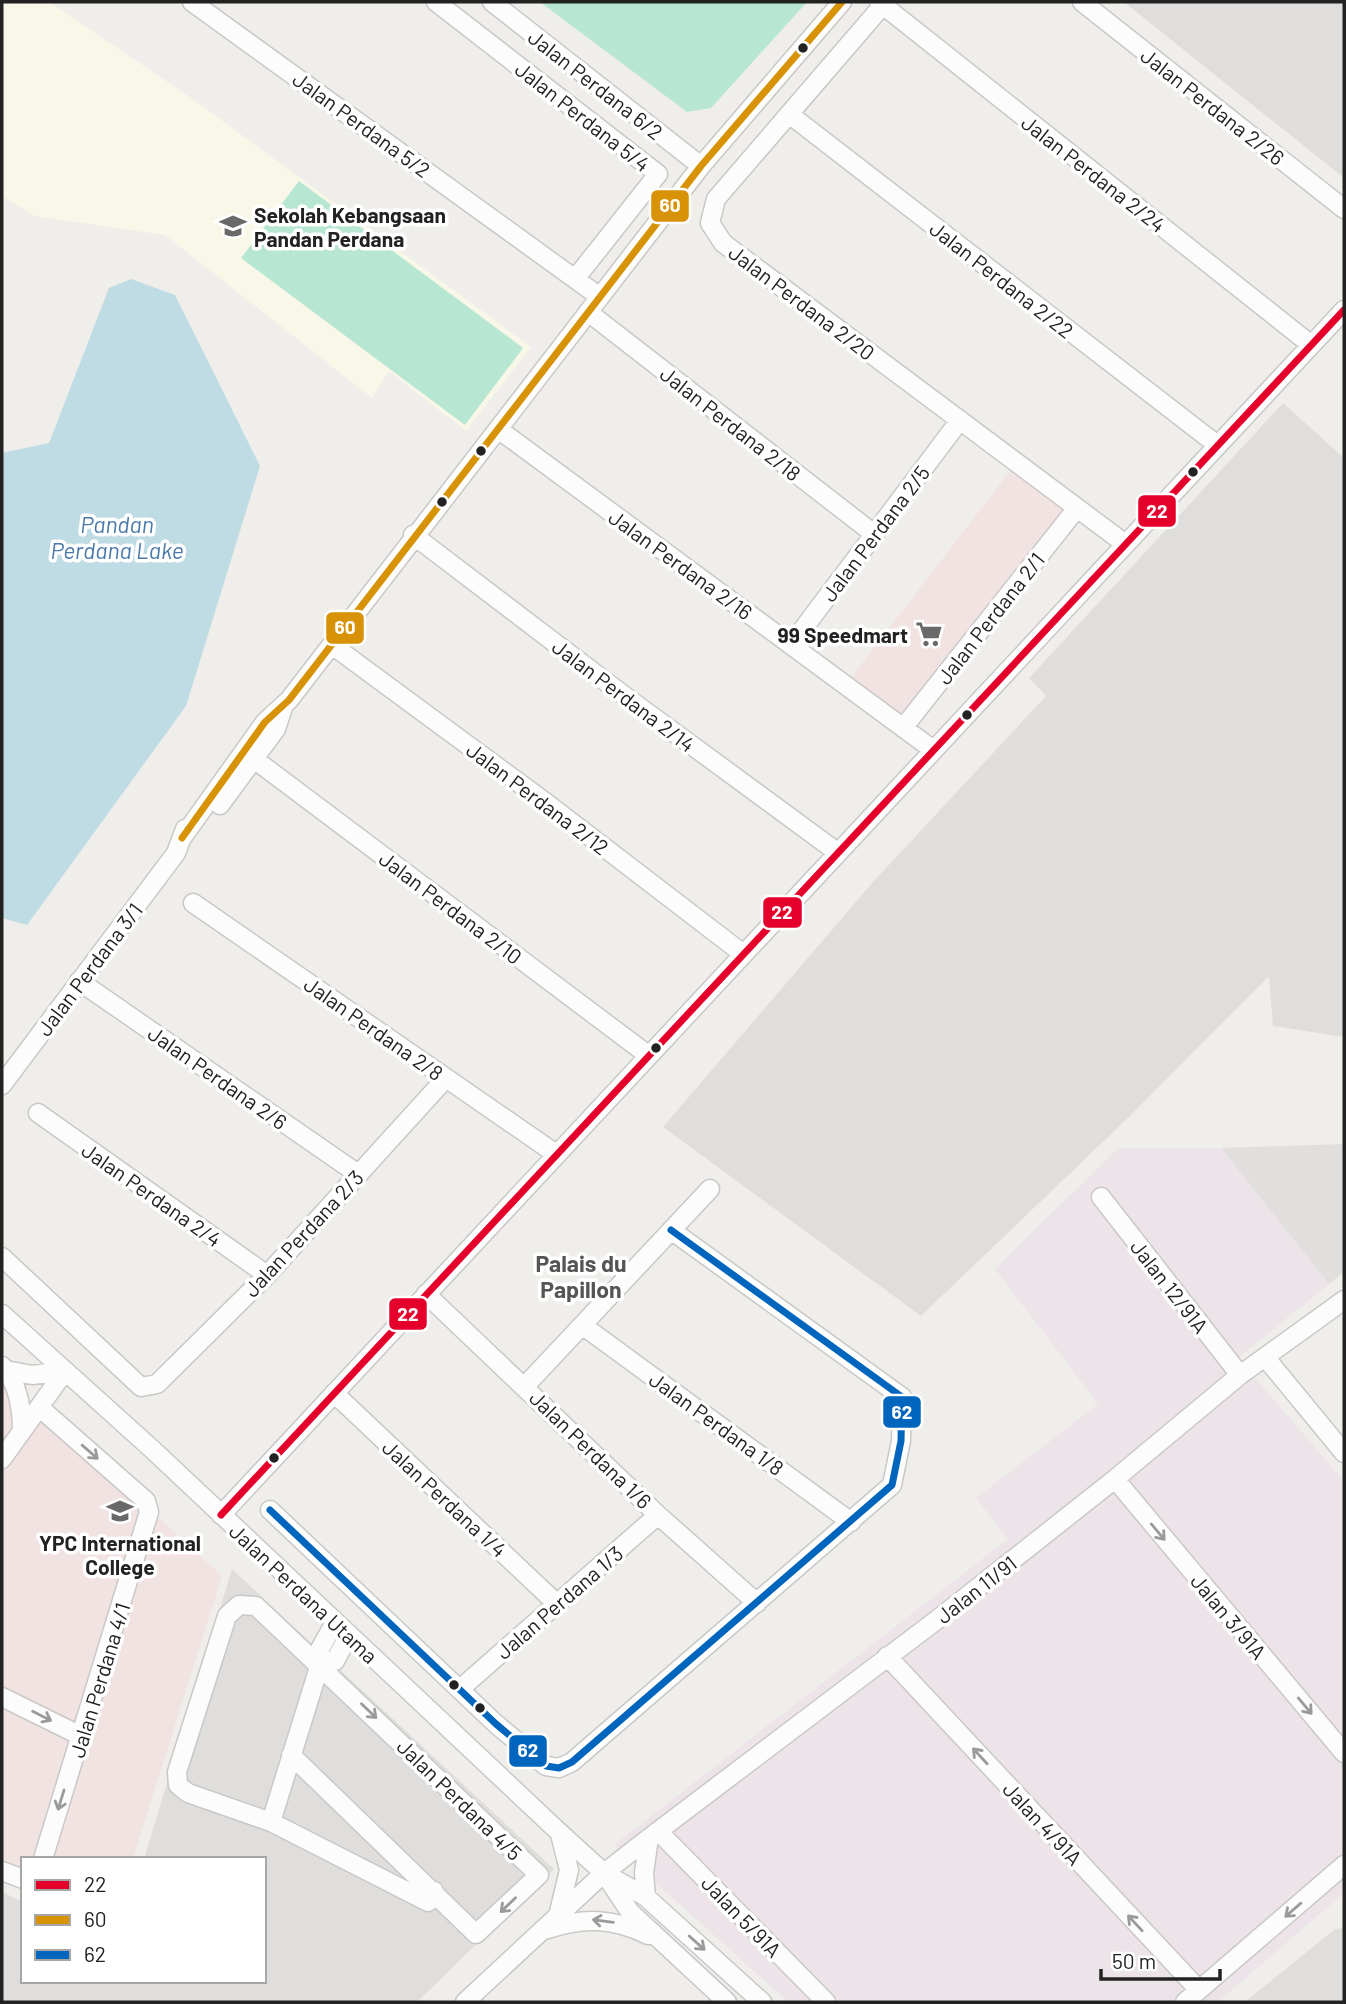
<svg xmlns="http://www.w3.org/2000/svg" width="1346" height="2004" font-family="Barlow,sans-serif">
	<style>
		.residential { fill: #dfdedc }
		.commercial { fill: #f1e3e1 }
		.industrial { fill: #ede4e9 }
		.education { fill: #f8f7e8 }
		.pitch { fill: #b7e6d2 }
		.parking { fill: #e0dfde }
		.water { fill: #bfdbe3 }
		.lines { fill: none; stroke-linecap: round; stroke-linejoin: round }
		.minor-casing { stroke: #c9c8c7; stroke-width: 21 }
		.minor { stroke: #fdfcfc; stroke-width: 18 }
		.bus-1-casing { stroke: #fff; stroke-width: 12 }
		.bus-2-casing { stroke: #fff; stroke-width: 12 }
		.bus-3-casing { stroke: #fff; stroke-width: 12 }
		.bus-1 { stroke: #e4002b; stroke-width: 7 }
		.bus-2 { stroke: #d79205; stroke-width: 7 }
		.bus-3 { stroke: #0065bd; stroke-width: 7 }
		.oneway { stroke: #9a9a9a }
		.bus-dot { fill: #222; stroke: #fff; stroke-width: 2.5 }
		.labels { text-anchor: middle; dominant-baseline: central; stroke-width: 7; stroke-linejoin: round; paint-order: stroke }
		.street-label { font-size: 21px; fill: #222; stroke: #fff }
		.poi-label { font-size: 21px; font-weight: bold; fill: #222; stroke: #fff; text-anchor: start }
		.water-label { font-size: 23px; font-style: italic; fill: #4a7aab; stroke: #fff }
		.neighbourhood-label { font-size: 23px; font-weight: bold; fill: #555; stroke: #fff }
		.line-badge { stroke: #fff; stroke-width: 2.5 }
		.badge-label { font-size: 19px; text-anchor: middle; font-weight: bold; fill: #fff }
	</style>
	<rect width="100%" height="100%" fill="#f0eeeb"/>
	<path class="residential" d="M1124,2H1344V178Z
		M1283,403L1344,458V1037L1273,1026L1269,976L1130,1116L921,1316L663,1127L873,882L1046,696L1029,678Z
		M232,1569L554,1869L417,2002H2V1892L23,1902V1981H264V1859H144Z
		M1344,1928V2002H1245L1335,1929Z"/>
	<path class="commercial" d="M1013,467L1068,510L903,717L850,679Z
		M2,1374L222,1576L133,1859H23V1875L2,1864Z"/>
	<path class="industrial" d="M1118,1148H1221L1329,1284L1238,1358L1344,1481V1893L1218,2002H788L614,1845L1008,1539L976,1498L1098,1404L995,1269Z"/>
	<path class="education" d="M2,2H49L187,95L531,347L466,431L389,371L372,398L165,235L34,216L2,196Z"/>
	<path class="pitch" d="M540,2H807L711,108L687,112Z
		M299,181L523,348L465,425L241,258Z"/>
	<path class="parking" d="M1344,1144V1272L1329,1284L1221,1148Z"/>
	<path class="water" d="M131,279L175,295L260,466L186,706L27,925L2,918V453L49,443L109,288Z"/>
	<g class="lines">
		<g class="minor-casing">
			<path id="minor" d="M192,2L600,297
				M436,2L658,174L575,279
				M492,2L701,166
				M879,2L1310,344
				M1082,2L1344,209
				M883,5L716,199L710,223L723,243L1124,543
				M789,114L1216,444
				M588,312L874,534
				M498,429L932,749
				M413,535L622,694L837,852
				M332,645L545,802L742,953
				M791,645L960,420
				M903,728L1077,508
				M254,759L648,1055
				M220,805L276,729L283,708
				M182,838L265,722L289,700L701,166L842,2
				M193,903L556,1154
				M79,981L358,1174
				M2,1085L176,853L185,829
				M38,1113L267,1275
				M1101,1197L1240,1375
				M2,1257L141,1387L157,1384L267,1275L446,1078
				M426,1294L658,1515L757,1603
				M2,1314L153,1450L560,1833L604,1873L646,1897L762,2002
				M582,1325L851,1522
				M1265,1357L1344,1453
				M2,1366C18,1381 22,1410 22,1431
				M6,1370L32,1375L65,1371
				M525,1386L710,1189
				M334,1393L556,1603
				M39,1407L146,1501L149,1512L43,1859
				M2,1459L65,1371
				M1115,1479L1344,1753
				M270,1510L496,1724L546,1766L559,1768L572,1762L892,1485L901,1441L902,1397L671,1230
				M221,1515L1344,310
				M887,1656L1199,1990
				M320,1664L335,1661L349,1635
				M460,1689L658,1515
				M2,1697L81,1736
				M291,1755L476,1934L539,1875L256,1606L239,1605L227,1616L177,1772L178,1785L188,1793L271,1822L428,1902L434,1891
				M271,1822L320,1664V1649L335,1622
				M658,1831L826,2002
				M2,1871L23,1879
				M606,1876L630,1912L727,2002
				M646,1897L644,1873L649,1838
				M559,1912L569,1870L560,1834
				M548,1929C584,1917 613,1918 648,1935
				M465,2002L604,1873L649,1838L938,1619L1115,1479L1240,1375L1344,1300
				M1185,2002L1344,1865"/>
		</g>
		<use href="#minor" class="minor"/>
		<g class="bus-1-casing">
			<path id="bus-1" d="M221,1515L1344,310"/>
		</g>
		<g class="bus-2-casing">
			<path id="bus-2" d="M182,838L265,722L289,700L701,166L842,2"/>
		</g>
		<g class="bus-3-casing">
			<path id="bus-3" d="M270,1510L496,1724L546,1766L559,1768L572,1762L892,1485L901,1441L902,1397L671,1230"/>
		</g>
		<use href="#bus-1" class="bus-1"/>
		<use href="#bus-2" class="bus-2"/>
		<use href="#bus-3" class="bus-3"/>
	</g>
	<defs><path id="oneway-shaft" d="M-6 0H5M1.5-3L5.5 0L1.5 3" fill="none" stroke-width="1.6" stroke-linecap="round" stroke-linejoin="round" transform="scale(1.75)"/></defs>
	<g class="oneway">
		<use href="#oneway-shaft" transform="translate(90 1452) rotate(41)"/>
		<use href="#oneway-shaft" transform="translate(1158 1532) rotate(50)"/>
		<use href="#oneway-shaft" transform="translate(1305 1706) rotate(50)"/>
		<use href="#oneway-shaft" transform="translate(369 1711) rotate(44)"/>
		<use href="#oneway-shaft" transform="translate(42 1716) rotate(27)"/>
		<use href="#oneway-shaft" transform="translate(980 1756) rotate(-133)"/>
		<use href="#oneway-shaft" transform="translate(61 1800) rotate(107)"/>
		<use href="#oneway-shaft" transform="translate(508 1905) rotate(136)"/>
		<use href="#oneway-shaft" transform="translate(1293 1910) rotate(139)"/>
		<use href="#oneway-shaft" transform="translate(603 1921) rotate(-173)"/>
		<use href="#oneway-shaft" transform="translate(1135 1923) rotate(-133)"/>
		<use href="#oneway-shaft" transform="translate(697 1943) rotate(42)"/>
	</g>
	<defs>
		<g id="school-bare" transform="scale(2.1)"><path d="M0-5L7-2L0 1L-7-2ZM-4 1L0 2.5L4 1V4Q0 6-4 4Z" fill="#6a6968" stroke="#fff" stroke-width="2.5" paint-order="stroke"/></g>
		<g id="supermarket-bare" transform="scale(2.1)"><path d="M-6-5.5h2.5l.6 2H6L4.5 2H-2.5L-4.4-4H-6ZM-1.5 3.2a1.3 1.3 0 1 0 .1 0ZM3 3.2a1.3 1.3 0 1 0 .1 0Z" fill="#6a6968" stroke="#fff" stroke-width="2.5" paint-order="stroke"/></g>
		<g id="university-bare" transform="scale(2.1)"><path d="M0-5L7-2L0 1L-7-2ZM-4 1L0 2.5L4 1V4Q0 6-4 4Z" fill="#6a6968" stroke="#fff" stroke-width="2.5" paint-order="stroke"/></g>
	</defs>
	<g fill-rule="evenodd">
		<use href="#school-bare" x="233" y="226"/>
		<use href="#supermarket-bare" x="929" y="634"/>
		<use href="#university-bare" x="120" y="1511"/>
	</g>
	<g class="bus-dot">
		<circle cx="803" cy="48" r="6"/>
		<circle cx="481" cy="451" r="6"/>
		<circle cx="1193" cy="472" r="6"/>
		<circle cx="442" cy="502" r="6"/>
		<circle cx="967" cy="715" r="6"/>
		<circle cx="656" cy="1048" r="6"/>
		<circle cx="274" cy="1458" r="6"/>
		<circle cx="454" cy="1685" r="6"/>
		<circle cx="480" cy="1708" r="6"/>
	</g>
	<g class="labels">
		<g class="street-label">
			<text transform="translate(596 84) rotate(38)">Jalan Perdana 6/2</text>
			<text transform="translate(1213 106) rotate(38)">Jalan Perdana 2/26</text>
			<text transform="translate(583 116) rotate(38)">Jalan Perdana 5/4</text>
			<text transform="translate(362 124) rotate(36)">Jalan Perdana 5/2</text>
			<text transform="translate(1094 173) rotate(38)">Jalan Perdana 2/24</text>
			<text transform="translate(1002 279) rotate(38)">Jalan Perdana 2/22</text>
			<text transform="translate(802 302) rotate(37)">Jalan Perdana 2/20</text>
			<text transform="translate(731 423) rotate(38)">Jalan Perdana 2/18</text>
			<text transform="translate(875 533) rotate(-53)">Jalan Perdana 2/5</text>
			<text transform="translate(681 564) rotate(36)">Jalan Perdana 2/16</text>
			<text transform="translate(990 618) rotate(-52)">Jalan Perdana 2/1</text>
			<text transform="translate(624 695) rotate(37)">Jalan Perdana 2/14</text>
			<text transform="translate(538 798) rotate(37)">Jalan Perdana 2/12</text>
			<text transform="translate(451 907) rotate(37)">Jalan Perdana 2/10</text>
			<text transform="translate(89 969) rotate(-53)">Jalan Perdana 3/1</text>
			<text transform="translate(374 1028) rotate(35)">Jalan Perdana 2/8</text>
			<text transform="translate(218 1077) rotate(35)">Jalan Perdana 2/6</text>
			<text transform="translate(152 1194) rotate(35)">Jalan Perdana 2/4</text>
			<text transform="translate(303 1233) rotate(-47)">Jalan Perdana 2/3</text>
			<text transform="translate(1170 1286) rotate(52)">Jalan 12/91A</text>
			<text transform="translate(717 1423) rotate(36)">Jalan Perdana 1/8</text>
			<text transform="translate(591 1449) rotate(44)">Jalan Perdana 1/6</text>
			<text transform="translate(445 1498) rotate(43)">Jalan Perdana 1/4</text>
			<text transform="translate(976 1589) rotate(-38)">Jalan 11/91</text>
			<text transform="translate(304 1593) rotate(43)">Jalan Perdana Utama</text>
			<text transform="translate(559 1602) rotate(-41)">Jalan Perdana 1/3</text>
			<text transform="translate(1229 1616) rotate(50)">Jalan 3/91A</text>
			<text transform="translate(99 1680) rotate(-73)">Jalan Perdana 4/1</text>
			<text transform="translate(460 1799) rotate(44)">Jalan Perdana 4/5</text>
			<text transform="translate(1043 1823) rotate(47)">Jalan 4/91A</text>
			<text transform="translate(742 1916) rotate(46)">Jalan 5/91A</text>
		</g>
		<g class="poi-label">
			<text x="254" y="214">Sekolah Kebangsaan<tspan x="254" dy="24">Pandan Perdana</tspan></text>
			<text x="908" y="634" text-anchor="end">99 Speedmart</text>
			<text x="120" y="1542" text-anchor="middle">YPC International<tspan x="120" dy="24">College</tspan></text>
		</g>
		<g class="water-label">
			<text x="117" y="524">Pandan<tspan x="117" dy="26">Perdana Lake</tspan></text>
		</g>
		<g class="neighbourhood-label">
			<text x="581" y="1263">Palais du<tspan x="581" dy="26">Papillon</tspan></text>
		</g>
	</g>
	<g class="line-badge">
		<rect x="650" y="189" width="40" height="34" rx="7" fill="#d79205"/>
		<rect x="1137" y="494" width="40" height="34" rx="7" fill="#e4002b"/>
		<rect x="325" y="611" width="40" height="34" rx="7" fill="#d79205"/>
		<rect x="762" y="896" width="41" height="33" rx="7" fill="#e4002b"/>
		<rect x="388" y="1297" width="40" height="34" rx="7" fill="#e4002b"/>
		<rect x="882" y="1395" width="40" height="34" rx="7" fill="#0065bd"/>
		<rect x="508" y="1734" width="40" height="34" rx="7" fill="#0065bd"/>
	</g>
	<g class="badge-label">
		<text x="670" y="212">60</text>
		<text x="1157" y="518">22</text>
		<text x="345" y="634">60</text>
		<text x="782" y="919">22</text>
		<text x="408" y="1321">22</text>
		<text x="902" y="1419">62</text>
		<text x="528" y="1757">62</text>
	</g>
	<rect width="1346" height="2004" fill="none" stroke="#222222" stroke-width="7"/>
	<rect x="21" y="1857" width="245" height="126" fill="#ffffff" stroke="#a7a7a7" stroke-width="2"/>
	<rect x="35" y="1880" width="35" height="10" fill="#e4002b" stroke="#a7a7a7" stroke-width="2"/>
	<text x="84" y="1892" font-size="21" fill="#222222">22</text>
	<rect x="35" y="1915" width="35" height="10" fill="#d79205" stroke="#a7a7a7" stroke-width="2"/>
	<text x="84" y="1927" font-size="21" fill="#222222">60</text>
	<rect x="35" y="1950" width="35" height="10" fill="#0065bd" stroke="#a7a7a7" stroke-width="2"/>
	<text x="84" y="1962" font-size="21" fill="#222222">62</text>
	<path d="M1101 1969v10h119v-10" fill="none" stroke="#222222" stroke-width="3.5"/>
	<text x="1112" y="1969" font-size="21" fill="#222222" stroke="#ffffff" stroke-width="5" paint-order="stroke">50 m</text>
</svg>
